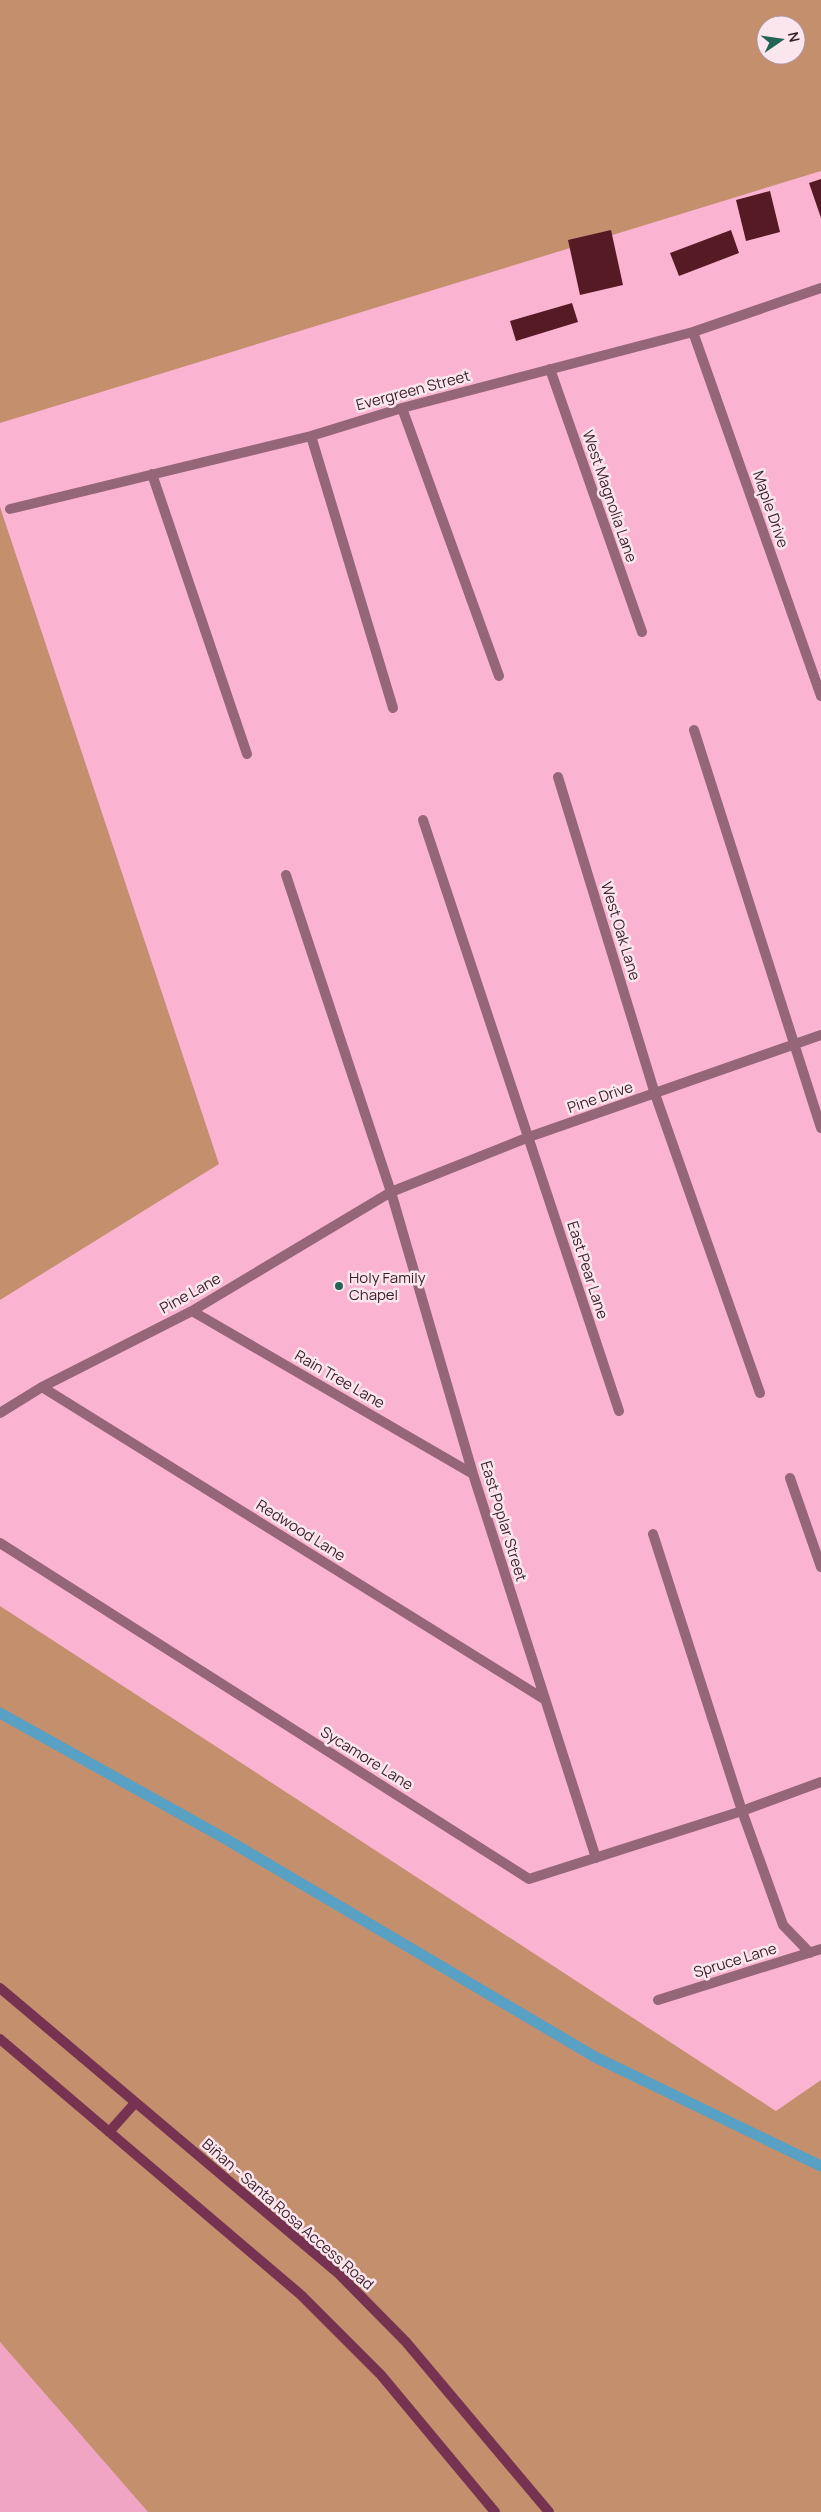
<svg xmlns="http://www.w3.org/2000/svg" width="821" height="2512" font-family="Manrope,sans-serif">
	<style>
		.built { fill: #f0a5c4 }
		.green { fill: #c38f6d; fill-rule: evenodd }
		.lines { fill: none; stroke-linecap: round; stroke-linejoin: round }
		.stream { stroke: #59a0c5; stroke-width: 11 }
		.building { fill: #551a24 }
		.minor { stroke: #956578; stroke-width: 10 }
		.secondary { stroke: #753251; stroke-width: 10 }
		.poi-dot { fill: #236554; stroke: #fce6ee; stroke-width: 2 }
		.labels { text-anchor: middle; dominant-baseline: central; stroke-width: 5; stroke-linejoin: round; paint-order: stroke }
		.street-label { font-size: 15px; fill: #381e29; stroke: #fce6ee }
		.poi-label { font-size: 15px; fill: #381e29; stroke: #fce6ee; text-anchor: start }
	</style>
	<rect width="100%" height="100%" fill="#fab4d1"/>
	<path class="built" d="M0,2342L148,2512H0Z"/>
	<path class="green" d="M0,0H821V171L0,423ZM766,25H796V55H766Z
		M0,507L219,1164L0,1300Z
		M0,1606L776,2111L821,2080V2512H148L0,2342Z"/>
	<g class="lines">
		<path class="stream" d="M0,1713L224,1838L595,2057L821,2166"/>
	</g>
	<path class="building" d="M821,179V218L809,183Z
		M770,191L780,232L746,241L736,200Z
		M611,230L623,285L580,295L568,240Z
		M731,230L739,253L679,276L670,253Z
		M572,303L578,322L516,341L510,321Z"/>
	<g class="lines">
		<path class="minor" d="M693,332L821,696
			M550,369L642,632
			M402,408L499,676
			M311,436L393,708
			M152,474L247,754
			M10,509L311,436L402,408L693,332L821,288
			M694,730L821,1128
			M558,777L655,1094L760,1393
			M423,820L619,1411
			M286,875L391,1192L473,1474L596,1858
			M192,1311L473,1474
			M42,1387L544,1699
			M0,1413L42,1387L192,1311L391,1192L529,1137L821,1035
			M790,1478L821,1567
			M653,1534L742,1811L783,1925L810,1953
			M0,1543L529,1879L742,1811L821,1782
			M658,2000L821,1949"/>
		<path class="secondary" d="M0,1988L339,2274L406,2342L549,2512
			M0,2039L301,2295L381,2375L495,2512
			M109,2132L135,2103"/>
	</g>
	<circle class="poi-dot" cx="339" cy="1286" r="5"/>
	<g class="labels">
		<g class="street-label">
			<text transform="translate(413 390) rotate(-15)">Evergreen Street</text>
			<text transform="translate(610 496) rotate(71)">West Magnolia Lane</text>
			<text transform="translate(771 509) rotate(71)">Maple Drive</text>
			<text transform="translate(621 931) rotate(73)">West Oak Lane</text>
			<text transform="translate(600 1097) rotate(-19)">Pine Drive</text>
			<text transform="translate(588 1270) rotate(72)">East Pear Lane</text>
			<text transform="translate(190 1293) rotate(-29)">Pine Lane</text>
			<text transform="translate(340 1379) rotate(30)">Rain Tree Lane</text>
			<text transform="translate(504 1521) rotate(73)">East Poplar Street</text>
			<text transform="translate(301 1530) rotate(32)">Redwood Lane</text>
			<text transform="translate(367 1758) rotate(32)">Sycamore Lane</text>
			<text transform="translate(735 1960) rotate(-17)">Spruce Lane</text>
			<text transform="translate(288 2214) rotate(41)">Biñan - Santa Rosa Access Road</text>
		</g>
		<g class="poi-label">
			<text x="349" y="1277">Holy Family<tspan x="349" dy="17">Chapel</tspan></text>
		</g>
	</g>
	<g transform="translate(781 40) rotate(77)"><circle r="24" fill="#fce6ee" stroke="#ae969f"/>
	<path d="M0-4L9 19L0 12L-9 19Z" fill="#236554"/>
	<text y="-8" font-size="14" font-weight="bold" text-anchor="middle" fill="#381e29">N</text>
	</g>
</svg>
